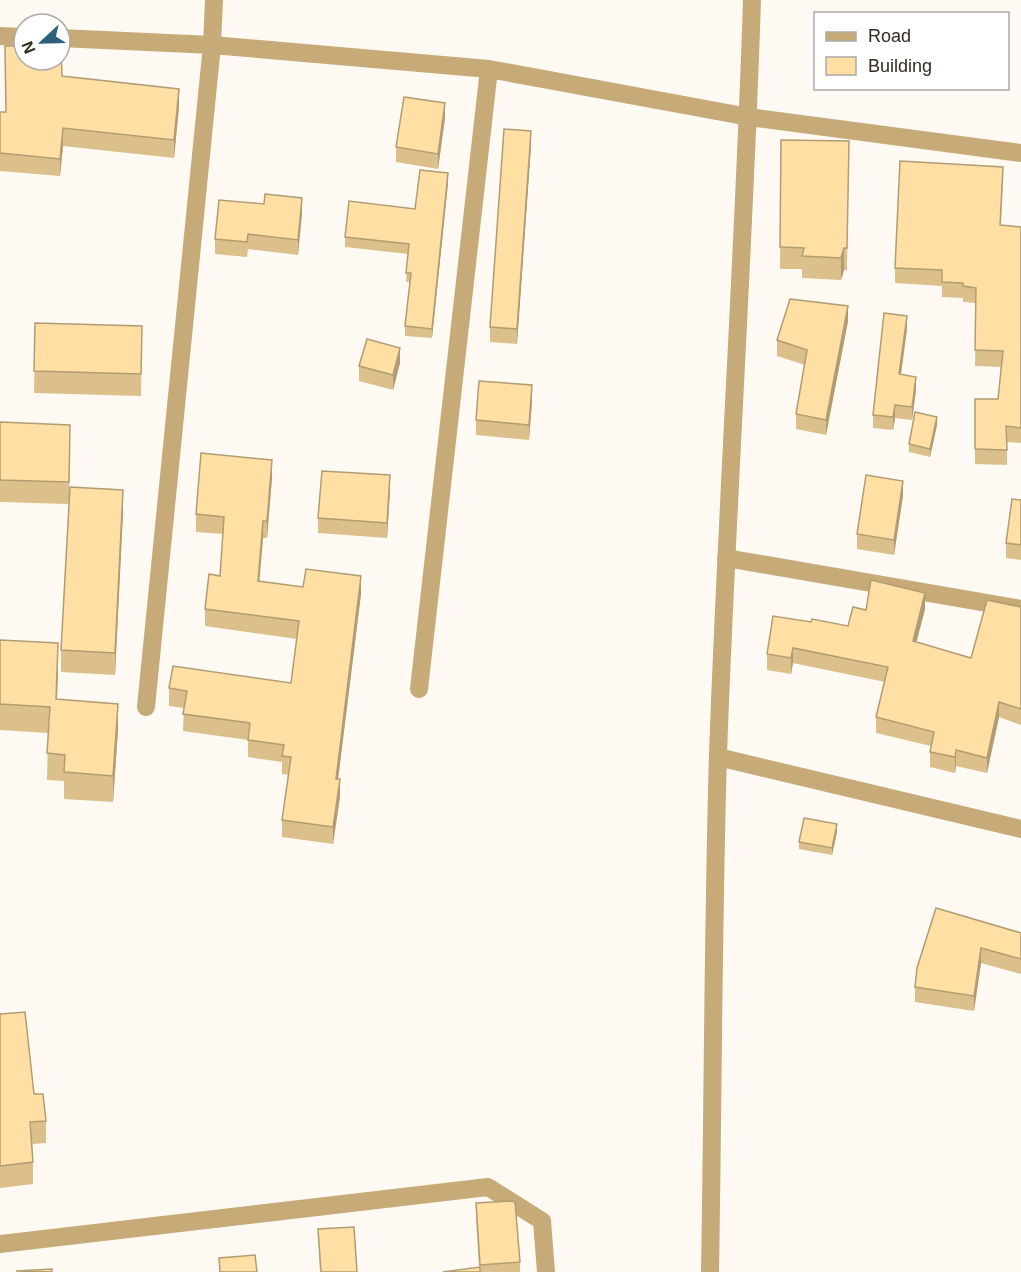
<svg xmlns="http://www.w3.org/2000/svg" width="1021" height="1272" font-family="Arial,sans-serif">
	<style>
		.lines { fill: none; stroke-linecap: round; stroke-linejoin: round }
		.street { stroke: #c6ab78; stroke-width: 18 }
		.wall { fill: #dbc08c }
		.shaded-wall { fill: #b29c72 }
		.building { fill: #ffdfa3; stroke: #b29c72; stroke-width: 1.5 }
	</style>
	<rect width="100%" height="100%" fill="#fefaf3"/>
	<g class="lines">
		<path class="street" d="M0,36L24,37
			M60,38L212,45L489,69L749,117L1021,153
			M726,558L1021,609
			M419,689L489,69
			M146,707L212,45L214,0
			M718,757L1021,829
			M0,1244L488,1187L542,1221L546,1272
			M710,1272C713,1099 713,926 718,754C727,503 744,251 752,0"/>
	</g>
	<path class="wall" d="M62,76L179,107L174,158L63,146L60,176L0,171V112H6Z
		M445,118L438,169L396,162V147Z
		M781,140L849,141L847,270H844L841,280L802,278V269H780Z
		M531,146L517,344L490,342V327Z
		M1003,182L1001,225L1021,227V443L1007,442V465L975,464V399H998L1001,367L975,366L976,303L963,302V298L942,297V286L895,283V268Z
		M448,183L432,338L405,336V326L410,282H406L408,254L345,247V237L415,209Z
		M302,213L298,255L248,249L247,257L215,254V239Z
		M848,321L826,435L796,429V414L805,365L777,356V340Z
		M35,323L142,326L141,396L34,393Z
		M907,329L901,375L916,390L912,420L895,418L893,430L873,428V415Z
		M400,363L393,390L359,381V366Z
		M532,401L529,440L476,435V420Z
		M0,422L70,446L69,504L0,502Z
		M937,425L930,457L909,452V444Z
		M272,478L267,538H263L259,581L361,594L338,779L340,797L333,844L282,837V820L289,775L282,774V762L248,757V740L183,731L184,708L169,706V688L291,683L297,639L205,626V609L220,576L223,534L196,532V514Z
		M390,490L387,538L318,533V518Z
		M903,496L894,555L857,549V534Z
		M1021,500V560L1006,558V543Z
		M123,512L115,675L61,672V650Z
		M1021,607V725L999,717L987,773L956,766L955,773L930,767V752L931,746L876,733V717L885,682L793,663L791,674L767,670V654L811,622L848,626L866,610L925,609L916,642L971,658Z
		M0,640L58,670L57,700L118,730L113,802L64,799V781L47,780L48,733L0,730Z
		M837,832L832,855L799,849V842Z
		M1021,933V974L981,963L974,1011L915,1002V987L917,968Z
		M0,1014L34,1094L46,1121V1143L32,1144L33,1162V1184L0,1188Z
		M476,1203L520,1262V1272H443L479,1267L476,1218Z
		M318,1229L357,1272H320Z"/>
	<path class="shaded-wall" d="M179,89V107L174,158V140Z
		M445,103V118L438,169V154Z
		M63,128V146L60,176V159Z
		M531,131V146L517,344V329Z
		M448,173V183L432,338V329Z
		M302,198V213L298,255V240Z
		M844,248V270L841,280V258Z
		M848,306V321L826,435V420Z
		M907,316V329L899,387V374Z
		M400,348V363L393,390V375Z
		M916,377V390L912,420V407Z
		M532,385V401L529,440V425Z
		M895,405V418L893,430V417Z
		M937,417V425L930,457V449Z
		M272,460V478L267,538V521Z
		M390,475V490L387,538V523Z
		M903,481V496L894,555V540Z
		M123,490V512L115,675V653Z
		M263,521V538L258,598V581Z
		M361,576V594L336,796V779Z
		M925,593V609L913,656V641Z
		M58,643V670L56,726V699Z
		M793,648V663L791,674V658Z
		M999,702V717L987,773V758Z
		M118,704V730L113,802V776Z
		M956,750V766L955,773V757Z
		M340,779V797L333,844V827Z
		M837,824V832L832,855V848Z
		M981,948V963L974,1011V996Z"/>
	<path class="building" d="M5,46H24V60H60V46H61L62,76L179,89L174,140L63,128L60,159L0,153V112H6Z
		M404,97L445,103L438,154L396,147Z
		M504,129L531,131L517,329L490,327Z
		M781,140L849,141L847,248H844L841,258L802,256L804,248L780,247Z
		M900,161L1003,167L1000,225L1021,227V428L1006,426L1007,450L975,449V399H998L1003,351L975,350L976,288L963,286V283L942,282V270L895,268Z
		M420,170L448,173L432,329L405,326L411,273H406L409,244L345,237L349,201L415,209Z
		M265,194L302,198L298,240L248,234L247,242L215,239L219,200L264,204Z
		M790,299L848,306L826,420L796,414L807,350L777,340Z
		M884,313L907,316L899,374L916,377L912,407L895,405L893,417L873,415Z
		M35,323L142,326L141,374L34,371Z
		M367,339L400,348L393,375L359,366Z
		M479,381L532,385L529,425L476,420Z
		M915,412L937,417L930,449L909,444Z
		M0,422L70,425L69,482L0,480Z
		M201,453L272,460L267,521H263L258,581L303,587L306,569L361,576L336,779H340L333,827L282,820L291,757L282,756L284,745L248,740L250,723L183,714L187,691L169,688L173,666L291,683L299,621L205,609L209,574L220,576L224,517L196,514Z
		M322,471L390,475L387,523L318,518Z
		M866,475L903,481L894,540L857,534Z
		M70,487L123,490L115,653L61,650Z
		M1012,499L1021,500V545L1006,543Z
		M871,580L925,593L913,641L971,658L987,600L1021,607V709L999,702L987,758L956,750L955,757L930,752L934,732L876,717L888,667L793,648L791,658L767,654L773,616L811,622L812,619L848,626L853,607L866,610Z
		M0,640L58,643L56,699L118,704L113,776L64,772L65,755L47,753L50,707L0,704Z
		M804,818L837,824L832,848L799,842Z
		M936,908L1021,933V959L981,948L974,996L915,987L917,968Z
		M25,1012L34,1094H43L46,1121L30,1122L33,1162L0,1166V1014Z
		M512,1201L515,1202L520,1262L480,1265L476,1203Z
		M354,1227L357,1272H321L318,1229Z
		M255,1255L257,1272H220L219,1258Z
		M480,1267V1272H443Z
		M52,1269V1272L16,1271Z"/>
	<rect x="814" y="12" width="195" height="78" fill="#ffffff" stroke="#adaba5" stroke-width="1.5"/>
	<rect x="826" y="32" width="30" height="9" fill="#c6ab78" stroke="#adaba5" stroke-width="1.5"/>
	<text x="868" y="42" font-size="18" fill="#322c1f">Road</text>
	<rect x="826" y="57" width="30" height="18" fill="#ffdfa3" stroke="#adaba5" stroke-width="1.5"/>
	<text x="868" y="72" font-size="18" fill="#322c1f">Building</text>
	<g transform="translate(42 42) rotate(248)"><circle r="28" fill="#ffffff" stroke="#adaba5" stroke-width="1.5"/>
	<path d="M0-4.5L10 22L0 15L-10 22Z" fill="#2a607b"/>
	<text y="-9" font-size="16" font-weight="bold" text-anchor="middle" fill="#322c1f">N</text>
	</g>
</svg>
